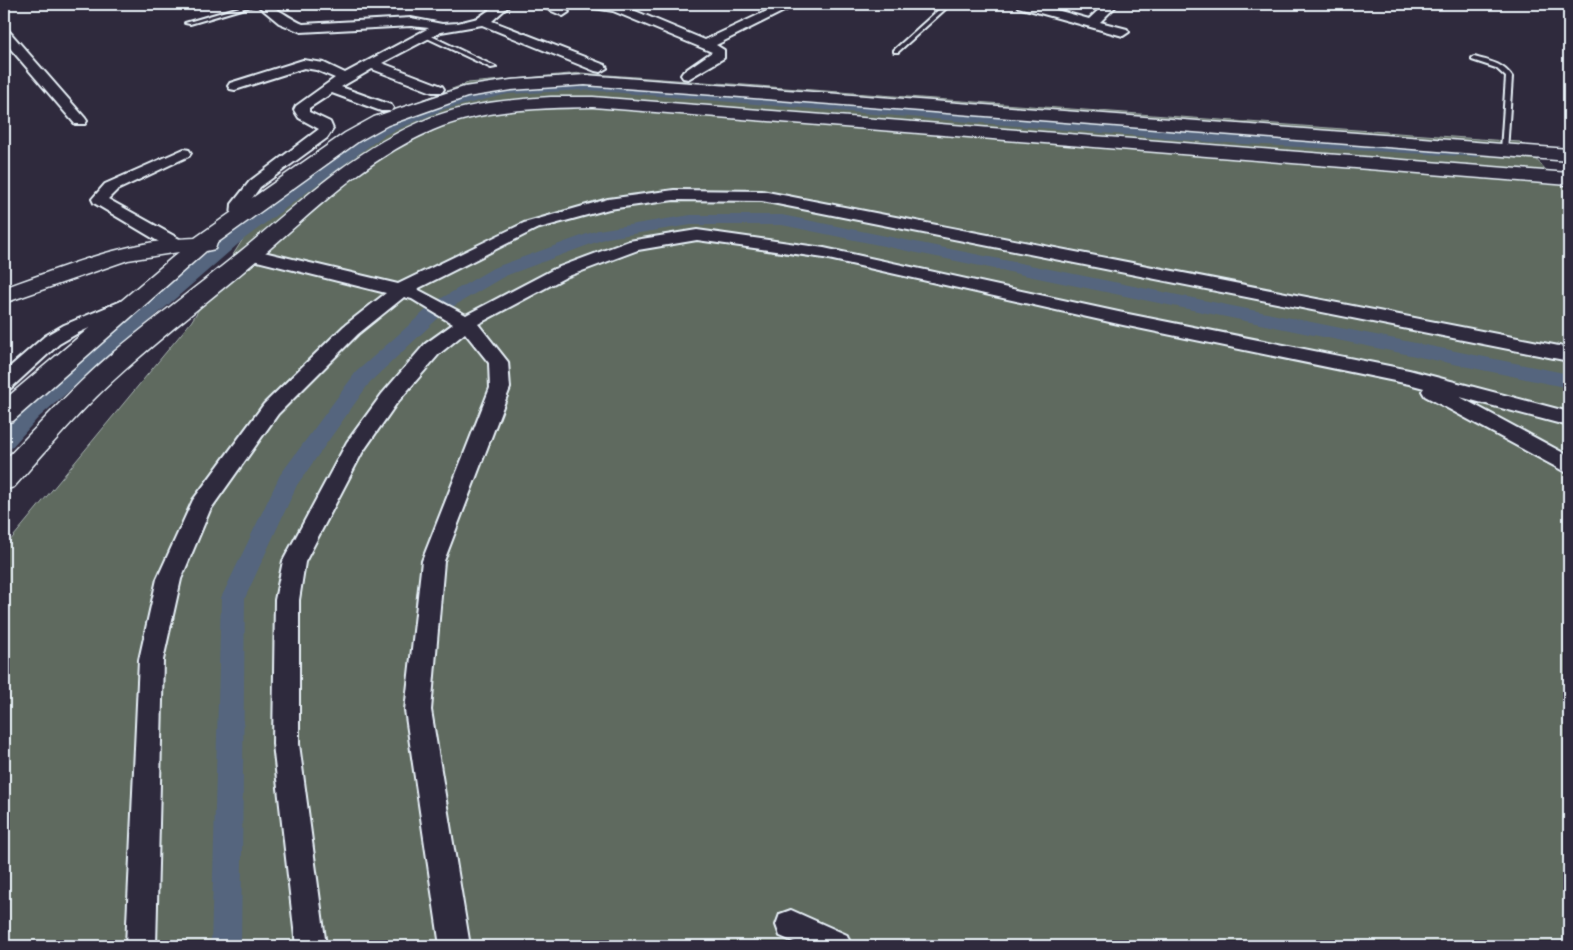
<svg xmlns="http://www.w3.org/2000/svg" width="1573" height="950" font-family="Mynerve,sans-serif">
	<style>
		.green { fill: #5e6a5f; stroke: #a3aeac }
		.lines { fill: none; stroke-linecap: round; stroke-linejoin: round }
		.canal { fill: #54657e; fill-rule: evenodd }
		.lane-casing { stroke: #e8f1f8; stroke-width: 4 }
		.street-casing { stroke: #e8f1f8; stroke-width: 4 }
		.secondary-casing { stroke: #e8f1f8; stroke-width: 3 }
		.lane { fill: #2f2a3d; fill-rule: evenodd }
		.street { fill: #2f2a3d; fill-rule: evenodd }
		.secondary { fill: #2f2a3d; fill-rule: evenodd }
	</style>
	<rect width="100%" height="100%" fill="#2f2a3d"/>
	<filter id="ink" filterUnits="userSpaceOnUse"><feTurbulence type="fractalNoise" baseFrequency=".02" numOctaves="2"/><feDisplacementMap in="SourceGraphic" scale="10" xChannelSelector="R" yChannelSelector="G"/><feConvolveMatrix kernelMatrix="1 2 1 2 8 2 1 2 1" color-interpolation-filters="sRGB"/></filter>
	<g filter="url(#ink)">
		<path class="green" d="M581,73L1520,142L1560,185H1569V946H4V548L191,322L278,183L374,118L468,83Z"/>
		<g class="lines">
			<path class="canal" d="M587,82L1209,134L1478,149L1485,153L1478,157L1209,142L587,90L508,94L445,109L384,135L244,239L38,418L11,448L4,451V430L24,408L232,231L374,129L435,103L508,86Z
				M691,215H782L1569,374V388L782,225H691L607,238L505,276L447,310L370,382L297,485L245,598L241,946H211L221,598L280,475L356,372L435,302L493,268L598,230Z"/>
			<g class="lane-casing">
				<path id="lane" d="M250,4H258L190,24L185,23Z
					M945,4H951L898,52H894V50Z
					M425,35H429L496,67L491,68L425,37Z
					M1474,57C1489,61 1503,63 1512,77L1507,151L1501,150L1506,77L1496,68L1472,60V58Z"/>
			</g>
			<g class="street-casing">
				<path id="street" d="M256,4C274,3 286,17 303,24L411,18L442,24L458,23L478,18L498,4H511L492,21L605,65L607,68L600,72L595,71L482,25L441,32L382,63L442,86L444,89L442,92H432L372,69L341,87L391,105L393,108L391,111H381L332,93L309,108V112L330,122L333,129L327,138L260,187L248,204L247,218L239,223L231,218L232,204L250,181L319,129L299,118L294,110L296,106L335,78L316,70L304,68L235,90L230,89L228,86L230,83L303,60L324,63L345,73L429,28L411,26L301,32L279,23Z
					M536,4H552L569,12L563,16Z
					M586,4H636L628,8L705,40L782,4H788L792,7L716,45L724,50V58L688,79L683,78L681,75L683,72L712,52L613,11L588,7Z
					M1016,4H1035L1089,19L1105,4H1118L1100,22L1127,29L1129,32L1123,36L1018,7Z
					M4,29L8,30L85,118L87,121L85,124H75L4,41Z
					M184,149L189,150L191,153L189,156L117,190L108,199L183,241L185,245L183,249H171L94,203L92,199L105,184Z
					M674,190L762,191L1569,348V361L762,201L674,200L609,209L536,229L417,289L466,315L554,269L629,241L697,230L824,248L1123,313L1409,370L1569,412V426L1460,397L1569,456V474L1425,396L1422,391L1424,388L1409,384L1123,325L824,258L697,240L638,250L566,277L478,324L508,362L510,388L444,561L431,710L470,946H440L405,710L422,561L490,388L489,363L465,333L439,354L396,404L362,453L305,562L299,600V744L326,946H296L273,744L275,600L283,561L347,442L382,394L425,344L453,324L412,299L404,297L358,334L278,414L210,510L181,579L163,660L156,946H126L139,660L157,579L193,500L264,404L344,326L386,293L245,258L243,254L245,250L251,249L398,284L524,223L608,199Z
					M131,297L137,299L140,303L137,307L78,333L59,344L11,388L4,390V372L45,336L64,325Z
					M791,910L847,935L851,946H803L780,936L776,925L780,914Z"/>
			</g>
			<g class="secondary-casing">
				<path id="secondary" d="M585,75L1569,149V161L585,85L511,90L467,97L388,125L359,141L217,243L215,249L206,251L13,421L4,423V400L179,252L128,260L4,303V288C66,266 128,240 195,238L345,133L374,117L464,87L511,80Z
					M551,97H593L1569,173V185L593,107C539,108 483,109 433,130C365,159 312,213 257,260C214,297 168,331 126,369C85,405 50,446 14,487L4,490V461C38,426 71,389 108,357C151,320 197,287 241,251C298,204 350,153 418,123C459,104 506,100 551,97Z"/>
			</g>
			<use href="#lane" class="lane"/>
			<use href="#street" class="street"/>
			<use href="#secondary" class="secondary"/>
		</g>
	</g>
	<rect width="1573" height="950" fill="none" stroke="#2f2a3d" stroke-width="20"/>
	<rect x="10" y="10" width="1553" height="930" fill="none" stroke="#e8f1f8" stroke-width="2" filter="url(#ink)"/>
</svg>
